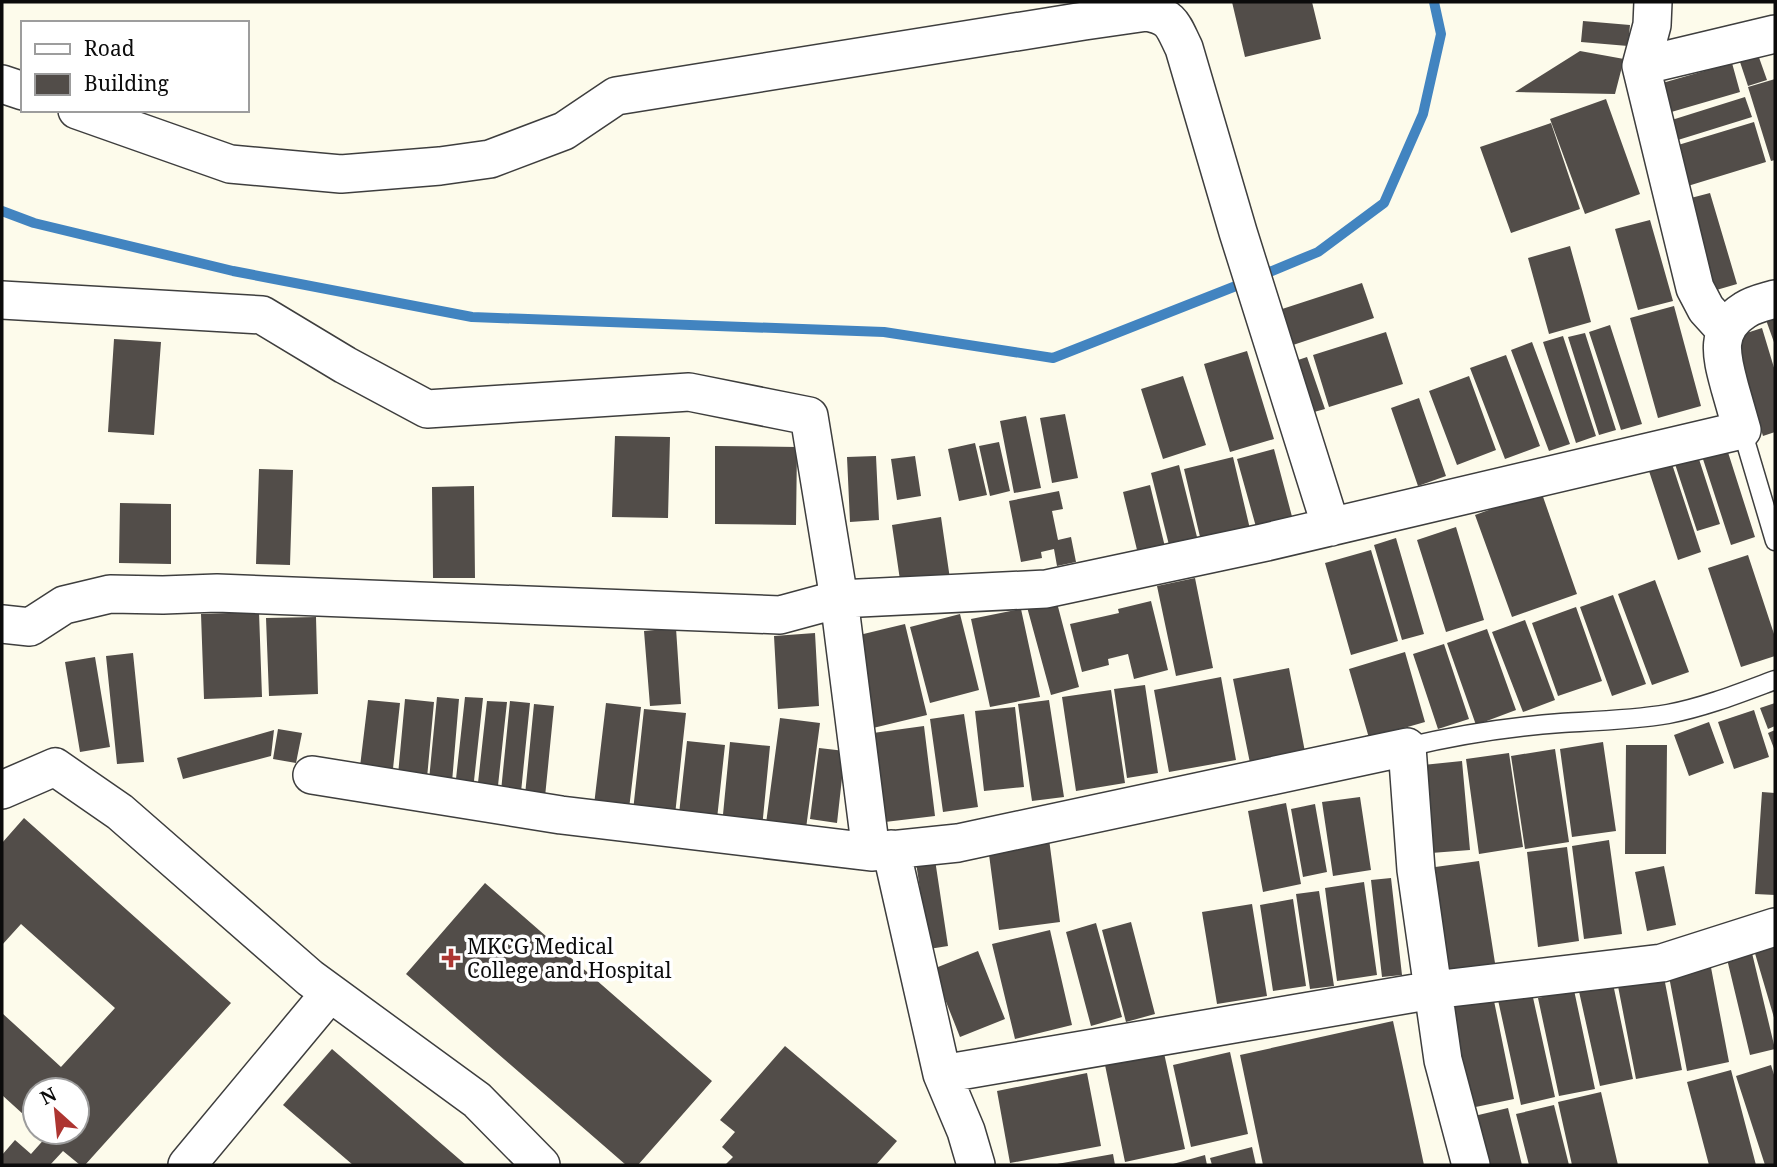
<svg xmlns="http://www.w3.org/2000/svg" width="1777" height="1167" font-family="'Noto Serif',serif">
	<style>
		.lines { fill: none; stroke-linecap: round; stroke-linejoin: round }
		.stream { stroke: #4284c0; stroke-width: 10 }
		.building { fill: #524d49 }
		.service-casing { stroke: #3e3e3e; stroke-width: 21 }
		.minor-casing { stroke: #3e3e3e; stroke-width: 40 }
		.service { stroke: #fff; stroke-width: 18 }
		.minor { stroke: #fff; stroke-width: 37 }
		.poi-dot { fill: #ad3531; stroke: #fff; stroke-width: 2.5 }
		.labels { text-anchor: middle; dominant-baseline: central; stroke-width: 7; stroke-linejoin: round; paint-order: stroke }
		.poi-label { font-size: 21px; fill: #0b0b0b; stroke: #fff; text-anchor: start }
	</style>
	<rect width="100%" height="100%" fill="#fdfbeb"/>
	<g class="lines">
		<path class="stream" d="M2,211L34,223L233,271L472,317L884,332L1053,358L1246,282
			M1260,276L1318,252L1384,203L1423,114L1441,34L1434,2"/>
	</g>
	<path class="building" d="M1232,2H1312L1321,39L1245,57Z
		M1583,21L1630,25L1628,46L1581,42Z
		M1756,49L1767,80L1748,86L1738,56Z
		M1580,51L1624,59L1615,94L1515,92Z
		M1732,63L1740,92L1661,115L1652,86Z
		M1775,79V160L1771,161L1748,87Z
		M1745,97L1752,117L1665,144L1659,124Z
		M1606,99L1640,194L1585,214L1550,119Z
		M1754,122L1766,162L1678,189L1665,149Z
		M1551,123L1580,209L1511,233L1480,147Z
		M1710,193L1737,284L1713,291L1687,199Z
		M1650,220L1673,301L1638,310L1615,229Z
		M1570,246L1591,322L1549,334L1528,258Z
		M1362,283L1374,318L1290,346L1279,310Z
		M1674,306L1701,406L1658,418L1630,318Z
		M1775,317V345L1766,320Z
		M1610,325L1642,424L1621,430L1589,332Z
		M1762,328L1775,371V432L1763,436L1731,338Z
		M1386,332L1403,384L1329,407L1313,355Z
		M1585,333L1616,430L1599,435L1568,337Z
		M1563,336L1596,436L1576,443L1543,342Z
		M114,339L161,342L154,435L108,432Z
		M1532,342L1570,444L1549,451L1511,350Z
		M1247,351L1274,439L1230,452L1204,364Z
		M1506,355L1540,446L1505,459L1470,368Z
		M1307,357L1325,409L1303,415L1286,364Z
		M1183,376L1206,445L1163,459L1141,389Z
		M1469,376L1496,450L1457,465L1429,391Z
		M1419,398L1446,476L1418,486L1391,408Z
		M1065,414L1078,478L1052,483L1040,418Z
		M1026,416L1041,488L1014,493L1000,421Z
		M615,436L670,437L668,518L612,517Z
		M999,442L1010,491L990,496L979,446Z
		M975,443L987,495L959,501L948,449Z
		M715,446L797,447L796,525L715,524Z
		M1726,446L1755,537L1731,545L1701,453Z
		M1274,449L1294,524L1258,534L1237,459Z
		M1697,453L1720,524L1697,531L1674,461Z
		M876,456L879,520L850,522L847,457Z
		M915,456L921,496L897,500L891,459Z
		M1233,457L1250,529L1201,541L1184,469Z
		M1672,464L1701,552L1678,560L1649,471Z
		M1179,465L1197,537L1169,545L1151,473Z
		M259,469L293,470L290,565L256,564Z
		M1150,485L1165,547L1138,554L1123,492Z
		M474,486L475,578H433L432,487Z
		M1059,491L1063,509L1052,511L1058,540L1071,537L1076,562L1057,566L1054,549L1041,552L1042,558L1021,562L1009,501Z
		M1541,491L1577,594L1512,617L1475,515Z
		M120,503L171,504V564L119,563Z
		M941,517L950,579L901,587L892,525Z
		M1456,527L1484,620L1446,632L1417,540Z
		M1396,538L1424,634L1402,640L1374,545Z
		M1371,550L1398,641L1351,655L1325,563Z
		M1748,555L1775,637V656L1741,667L1708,568Z
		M1195,578L1213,668L1176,676L1157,586Z
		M1655,580L1689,672L1652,685L1618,594Z
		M1613,595L1646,684L1612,696L1580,607Z
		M1056,599L1079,687L1051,695L1027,607Z
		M1151,601L1168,670L1134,679L1128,654L1108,659L1109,665L1082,672L1070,624L1119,613L1118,609Z
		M1576,607L1602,681L1558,696L1532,623Z
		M1021,609L1040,697L990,707L971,619Z
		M259,612L262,697L204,699L201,614Z
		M960,614L979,690L930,703L910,627Z
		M316,617L318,694L269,696L266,618Z
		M1525,620L1555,700L1523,712L1492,632Z
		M905,624L927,715L873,728L851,637Z
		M676,628L681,704L650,706L644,631Z
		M1487,629L1516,710L1476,725L1447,643Z
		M815,633L819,706L778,709L774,636Z
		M1444,644L1469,719L1438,729L1413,654Z
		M1405,652L1425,722L1369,738L1349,669Z
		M133,653L144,762L117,764L106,656Z
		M95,657L110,747L80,752L65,662Z
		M1289,668L1305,752L1250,763L1233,679Z
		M1221,677L1236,760L1169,772L1154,690Z
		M1145,685L1158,773L1127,778L1114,689Z
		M1111,690L1125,783L1076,791L1062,697Z
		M437,697L459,699L452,782L429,780Z
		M465,697L483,698L473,790L455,788Z
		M405,699L434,702L427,778L398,775Z
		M368,700L400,703L392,778L359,775Z
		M1049,700L1064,797L1032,801L1018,704Z
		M487,701L507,702L497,795L477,792Z
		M510,701L530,703L521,792L501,791Z
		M606,703L641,707L629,809L594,805Z
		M1775,703V726L1768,729L1760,708Z
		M534,704L554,706L545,797L525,795Z
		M1015,707L1024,787L984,791L975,711Z
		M644,709L686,713L675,815L633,811Z
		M1754,710L1769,757L1734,769L1718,722Z
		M964,714L978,807L943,812L930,719Z
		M780,718L820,723L805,836L765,831Z
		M1709,722L1724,763L1689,776L1674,735Z
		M924,726L935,816L885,822L873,733Z
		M278,729L302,733L296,763L273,759Z
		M274,730L271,756L183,779L177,758Z
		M1775,730V751L1768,733Z
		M687,741L725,745L716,828L678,823Z
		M730,742L770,746L762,828L722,825Z
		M1603,742L1616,831L1572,837L1560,749Z
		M1626,745H1667L1666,854H1625Z
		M819,748L845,751L837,823L810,819Z
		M1555,749L1569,842L1525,849L1511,756Z
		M1509,753L1523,847L1479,854L1466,759Z
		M1462,761L1470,850L1431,853L1423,765Z
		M1762,792L1775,793V895L1755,894Z
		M1360,797L1371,870L1333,876L1322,802Z
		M1286,803L1301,884L1263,892L1248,811Z
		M1315,804L1327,872L1303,877L1291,809Z
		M24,818L231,1003L85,1165H80L63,1151L50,1165H2V1155L15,1140L31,1154L47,1136L43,1132H77V1090H35V1125L2,1095V1013L61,1067L115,1008L21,924L2,945V843Z
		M1049,839L1060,922L999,930L988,847Z
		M1609,840L1622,934L1584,939L1572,846Z
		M1567,847L1579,941L1538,947L1527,852Z
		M934,853L948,946L929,949L915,856Z
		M1479,861L1495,963L1444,972L1428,868Z
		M1664,866L1676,925L1647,931L1635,872Z
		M1391,878L1402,975L1382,977L1371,880Z
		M1364,882L1377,975L1337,981L1325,888Z
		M485,883L712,1081L638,1165H626L406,974Z
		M1319,891L1334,986L1310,989L1296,894Z
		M1293,899L1306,986L1273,991L1260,905Z
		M1252,904L1267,996L1217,1004L1202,912Z
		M1131,922L1155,1014L1126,1022L1102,930Z
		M1096,923L1122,1017L1091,1026L1066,932Z
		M1050,930L1072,1025L1015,1039L992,944Z
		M1775,944V1021L1754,950Z
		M978,951L1005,1019L960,1037L933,969Z
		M1752,953L1775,1049L1750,1055L1727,959Z
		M1709,957L1729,1062L1687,1071L1667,966Z
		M1663,972L1682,1070L1636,1079L1617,981Z
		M1612,979L1633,1079L1600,1086L1578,987Z
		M1574,990L1595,1089L1559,1096L1538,998Z
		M1532,993L1555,1097L1521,1105L1498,1000Z
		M1493,996L1514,1099L1466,1109L1445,1006Z
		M1393,1021L1424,1165H1263L1240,1055Z
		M785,1046L897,1141L876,1165H725L733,1157L722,1147L735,1132L720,1120Z
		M332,1049L466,1165H353L283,1105Z
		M1230,1052L1248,1134L1191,1147L1173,1065Z
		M1164,1053L1185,1149L1125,1162L1105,1065Z
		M1771,1065L1775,1078V1165H1765L1736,1076Z
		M1731,1070L1756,1165H1709L1687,1082Z
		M1087,1073L1101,1146L1010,1163L997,1091Z
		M1601,1092L1618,1165H1572L1558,1102Z
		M1554,1105L1569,1165H1529L1516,1114Z
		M1508,1108L1522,1165H1481L1470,1117Z
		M1252,1147L1256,1165H1212L1210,1158Z
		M1113,1154L1115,1165H1057V1164Z
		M1205,1155L1207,1165H1173V1164Z"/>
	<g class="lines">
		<g class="service-casing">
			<path id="service" d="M1742,430L1775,541
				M1407,747C1457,735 1508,727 1561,723C1596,721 1632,720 1668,714C1705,707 1740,693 1775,680"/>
		</g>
		<g class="minor-casing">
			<path id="minor" d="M1641,66L1652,25L1653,2
				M2,84L23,91
				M77,110L230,164L341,174L440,166L490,159L564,131L616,96L1084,21L1147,12C1173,17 1173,26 1184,48L1238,232L1331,527
				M2,300L262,315L345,365L427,409L689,392L809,416L839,599L871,852
				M1726,331L1706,309L1695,288L1641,66L1775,34
				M2,624L30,627L64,605L110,594L163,595L217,593L780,615L839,599L1046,589L1262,543L1742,430C1738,416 1734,402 1730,388C1722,358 1713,330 1745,310C1754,304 1765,302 1775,299
				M312,775L561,815L871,852L958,843L1407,747L1416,870L1443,1060L1471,1165
				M2,790L55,767L120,812L310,978L477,1100L541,1165
				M891,849L942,1074L966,1131L976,1165
				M942,1074L1433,990L1662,963L1775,927
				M187,1165L330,993"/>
		</g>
		<use href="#service" class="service"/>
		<use href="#minor" class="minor"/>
	</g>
	<path class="poi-dot" d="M447.5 947.5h7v7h7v7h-7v7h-7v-7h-7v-7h7z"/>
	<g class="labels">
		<g class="poi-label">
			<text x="467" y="946">MKCG Medical<tspan x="467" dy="24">College and Hospital</tspan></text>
		</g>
	</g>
	<rect width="1777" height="1167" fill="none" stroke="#0b0b0b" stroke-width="7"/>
	<rect x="21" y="21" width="228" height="91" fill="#ffffff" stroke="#9d9d9d" stroke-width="2"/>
	<rect x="35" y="44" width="35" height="10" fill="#ffffff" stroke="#9d9d9d" stroke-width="2"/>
	<text x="84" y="56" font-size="21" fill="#0b0b0b">Road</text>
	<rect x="35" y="74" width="35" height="21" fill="#524d49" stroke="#9d9d9d" stroke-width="2"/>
	<text x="84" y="91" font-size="21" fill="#0b0b0b">Building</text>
	<g transform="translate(56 1111) rotate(333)"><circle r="33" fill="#ffffff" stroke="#9d9d9d" stroke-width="2"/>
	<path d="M0-5L12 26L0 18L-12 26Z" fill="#ad3531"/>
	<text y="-10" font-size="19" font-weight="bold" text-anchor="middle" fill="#0b0b0b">N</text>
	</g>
</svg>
